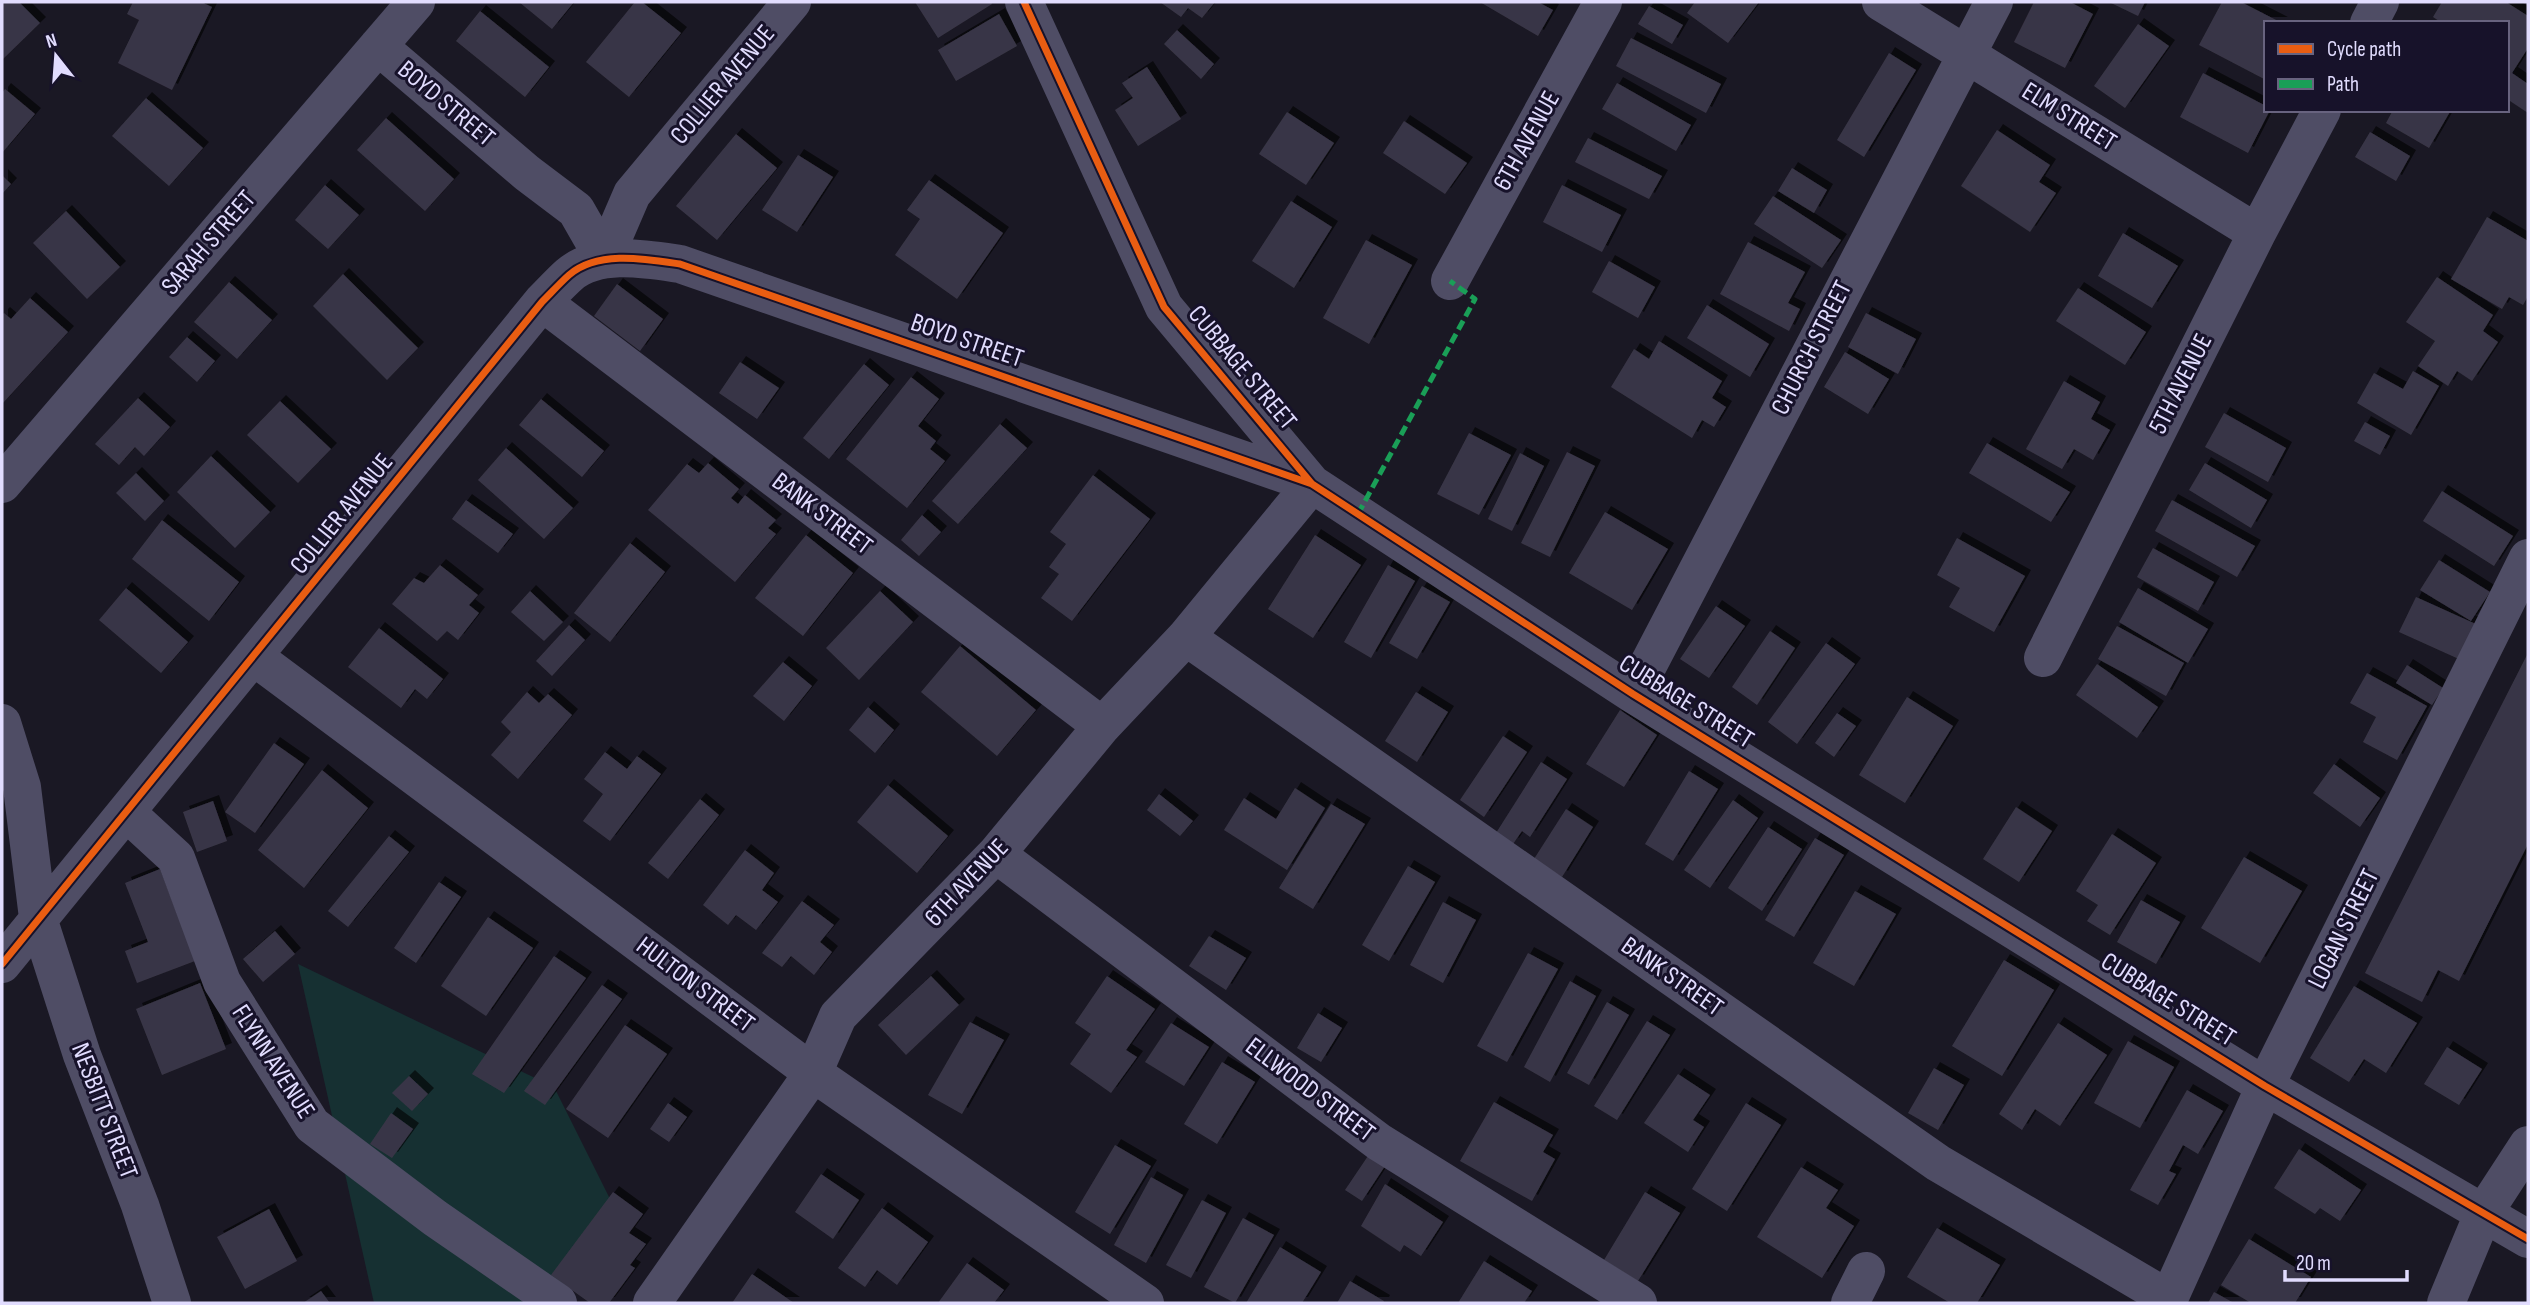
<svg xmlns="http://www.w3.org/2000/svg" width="2530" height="1305" font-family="'Sofia Sans Condensed',sans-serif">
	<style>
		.green { fill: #163032 }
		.building { fill: #393646; filter: url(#shadow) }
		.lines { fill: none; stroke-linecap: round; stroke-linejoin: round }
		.minor { stroke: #4f4d65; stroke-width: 38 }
		.quiet { stroke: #1a9f57; stroke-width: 5; stroke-dasharray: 10 5; stroke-linecap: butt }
		.cycleway-casing { stroke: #17122a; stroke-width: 11 }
		.cycleway { stroke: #e95d12; stroke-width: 7 }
		.labels { text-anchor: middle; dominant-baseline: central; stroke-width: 6; stroke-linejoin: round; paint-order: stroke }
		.street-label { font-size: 26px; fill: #e1dcfe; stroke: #17122a }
	</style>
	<defs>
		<filter id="shadow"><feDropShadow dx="6" dy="-6" stdDeviation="0" flood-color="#0009"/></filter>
	</defs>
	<rect width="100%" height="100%" fill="#1a1824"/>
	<path class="green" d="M298,964L554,1087L627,1233L546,1303H374Z"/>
	<path class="building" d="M2,2H19L40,23L2,60Z
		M133,2H201L212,7L172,90L118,63L139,20L127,14Z
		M519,2H574L552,29Z
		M635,2H642L681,33L629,97L586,62Z
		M915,2H991L992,4L938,38Z
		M1160,2H1215L1202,18L1188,8L1181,17Z
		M1480,2H1538L1553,10L1538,36Z
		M1695,2H1759L1728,43L1687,13Z
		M2034,2H2070L2093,14L2065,68L2014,42Z
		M2109,2H2145L2138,16Z
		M2222,2H2241L2282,23H2266V80L2199,45Z
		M2442,2H2506L2528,16V48L2512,73L2528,84V113L2507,99V23H2442L2433,17Z
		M1649,6L1683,25L1672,44L1638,24Z
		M480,11L549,67L525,97L456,41Z
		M999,14L1017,46L956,81L938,50Z
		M2138,24L2169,46L2125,108L2094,86Z
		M1177,30L1214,64L1201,79L1164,44Z
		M1631,38L1721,84L1706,113L1616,66Z
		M1889,53L1916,70L1864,157L1837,140Z
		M1147,67L1181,119L1138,146L1115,110L1133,98L1122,83Z
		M2203,73L2266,106V110H2270L2248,153L2180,117Z
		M1617,83L1691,125L1676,151L1602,109Z
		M5,89L35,114L2,153V93Z
		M146,98L203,148L169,186L112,136Z
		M2393,110H2451L2429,148L2386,123Z
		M1287,112L1334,143L1306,185L1259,154Z
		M386,118L454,179L425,211L357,150Z
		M1404,121L1467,163L1445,194L1383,153Z
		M1997,130L2050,165L2039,182L2056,193L2030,232L1961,186Z
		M2370,132L2410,156L2396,181L2355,157Z
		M736,134L777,168L717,240L676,206Z
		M1588,138L1662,176L1649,199L1575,162Z
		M798,155L833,177L797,232L762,210Z
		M1792,168L1827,190L1814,213L1778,191Z
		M2,175L11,184L2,194Z
		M929,180L1003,233L957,299L895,255L920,219L907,210Z
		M325,185L359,215L328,249L295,220Z
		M1562,185L1621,215L1602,252L1543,222Z
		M1773,196L1841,240L1822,268L1754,224Z
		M1291,201L1332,227L1294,288L1252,261Z
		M66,211L120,267L87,299L33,243Z
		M2487,217L2528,241V296L2523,305L2509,297L2502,309L2451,279Z
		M2123,233L2178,266L2152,308L2098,276Z
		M1366,240L1412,265L1369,344L1323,318Z
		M1748,242L1805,272L1788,303L1800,309L1789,331L1720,294Z
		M1609,261L1655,287L1638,318L1592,292Z
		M343,274L418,348L387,380L313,306Z
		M2437,277L2493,315L2483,331L2498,342L2472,381L2457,371L2448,386L2418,366L2435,341L2406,322Z
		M229,282L272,320L237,359L194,322Z
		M617,284L663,319L640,351L594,316Z
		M2078,288L2146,332L2125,365L2056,321Z
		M30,298L68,332L2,404V315L4,313L11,319Z
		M1707,305L1769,344L1750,377L1687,338Z
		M1866,313L1916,339L1898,374L1848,347Z
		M187,337L215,361L197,382L169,357Z
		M1659,341L1722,381L1712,398L1726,407L1714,427L1702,420L1692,438L1611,387L1634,349L1649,359Z
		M1845,352L1889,379L1868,414L1824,387Z
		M740,362L779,388L757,419L719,393Z
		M864,364L889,385L829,459L803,438Z
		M2413,371L2439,386L2411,435L2357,403L2374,373L2403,389Z
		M911,377L939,399L918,426L936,441L930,449L945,461L907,508L846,459Z
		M2064,381L2100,402L2091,419L2110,430L2093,460L2074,449L2062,469L2026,449Z
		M138,398L170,427L144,456L135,447L119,465L95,444Z
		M541,399L604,451L582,477L519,425Z
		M280,401L331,449L298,483L247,435Z
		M2224,413L2286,448L2268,482L2205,447Z
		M2365,422L2390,436L2380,455L2354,441Z
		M1000,424L1027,448L958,524L932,501Z
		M1469,433L1511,455L1479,515L1437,494Z
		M1987,443L2070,492L2051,522L1969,473Z
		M506,448L573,508L544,539L478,480Z
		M1567,452L1595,466L1550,557L1521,543Z
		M1520,453L1544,466L1512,531L1488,519Z
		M211,456L270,512L235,548L177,492Z
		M708,463L739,489L731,498L738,504L745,495L776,520L768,528L776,534L735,582L648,510L687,464L699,473Z
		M2205,463L2267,500L2251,528L2189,490Z
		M136,473L164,501L145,521L116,493Z
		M1093,475L1150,519L1072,621L1041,598L1059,574L1049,567L1066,544L1050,532Z
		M2442,491L2513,536L2494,566L2423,521Z
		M466,500L513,534L498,553L452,519Z
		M2172,500L2255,546L2237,577L2155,531Z
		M1605,512L1668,549L1632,610L1569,573Z
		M922,515L941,532L919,556L901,540Z
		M162,520L239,582L209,621L132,559Z
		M806,535L853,573L803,636L755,598Z
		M1315,535L1361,565L1313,638L1268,609Z
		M1957,538L2025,576L1994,632L1949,607L1960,588L1937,575Z
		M630,543L665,572L610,642L574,613Z
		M2153,548L2214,582L2198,611L2137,577Z
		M2439,560L2490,592L2471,621L2420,590Z
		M440,565L478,595L469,605L479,613L458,640L447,631L437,641L392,604L414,578L424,583Z
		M1388,565L1415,581L1371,658L1344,642Z
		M1422,586L1450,602L1417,659L1389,643Z
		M126,588L188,642L161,673L99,620Z
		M2138,588L2208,629L2188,663L2119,622Z
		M530,591L563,622L544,641L511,612Z
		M880,591L913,622L859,680L826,648Z
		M2416,597L2478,625L2461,660L2399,632Z
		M1716,606L1745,626L1709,678L1680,659Z
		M569,625L585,640L552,676L536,661Z
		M2117,626L2184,663L2166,696L2098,659Z
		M379,628L443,679L427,699L415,689L401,708L348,667Z
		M1770,631L1795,648L1757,705L1732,687Z
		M1826,643L1855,664L1797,744L1768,722Z
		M960,646L1036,710L997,756L921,692Z
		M2528,653V844L2459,981L2438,970L2422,1002L2365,973Z
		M783,662L812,686L784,721L753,696Z
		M2097,664L2158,707L2137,738L2076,695Z
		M2407,665L2443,688L2432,705L2396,683Z
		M2367,673L2427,706L2397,760L2363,742L2376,717L2350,703Z
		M527,692L539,703L548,694L572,715L518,779L491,755L511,732L501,722Z
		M1416,692L1448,712L1417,762L1385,741Z
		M1907,697L1953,726L1905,803L1859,775Z
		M868,707L894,730L875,753L849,730Z
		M1620,710L1657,735L1624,787L1586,764Z
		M1837,713L1856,726L1834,757L1815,743Z
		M1503,736L1527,752L1484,817L1460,800Z
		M274,743L304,764L255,833L225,812Z
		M605,752L627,769L637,756L661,774L610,841L583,821L603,794L584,779Z
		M1541,762L1567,779L1530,837L1522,831L1513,844L1496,833Z
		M2334,764L2380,798L2360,827L2313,793Z
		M322,770L368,808L304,888L258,850Z
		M1689,771L1718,789L1673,861L1645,844Z
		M888,785L948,836L917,873L857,822Z
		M1295,788L1325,808L1287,870L1224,830L1244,798L1276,819Z
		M1159,794L1193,821L1180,836L1147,810Z
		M700,799L719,815L668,879L648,863Z
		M1733,800L1758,818L1710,888L1684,870Z
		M213,801L227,841L197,852L183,812Z
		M1331,804L1365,824L1313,909L1279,888Z
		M2016,807L2052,831L2019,882L1983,859Z
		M1566,809L1593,827L1562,877L1534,859Z
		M1768,827L1802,849L1762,911L1728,888Z
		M2112,834L2156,863L2110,935L2087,921L2098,905L2076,891Z
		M389,836L409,852L348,927L328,911Z
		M1815,838L1844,855L1794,937L1765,920Z
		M745,850L774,873L762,890L778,902L756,930L736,915L728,925L703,905Z
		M2244,857L2302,891L2260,963L2201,928Z
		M1408,866L1435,882L1389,961L1362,945Z
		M160,869L195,961L137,983L125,951L148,942L125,883Z
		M439,882L461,897L416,963L394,948Z
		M1855,891L1896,914L1854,986L1813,963Z
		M2141,900L2180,922L2156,964L2117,942Z
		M802,901L834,925L820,942L832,952L814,975L791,956L782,967L762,953Z
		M1443,902L1476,920L1443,983L1410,965Z
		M488,917L533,948L486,1016L441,986Z
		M275,931L295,954L263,982L243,959Z
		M1209,936L1246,958L1226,990L1189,966Z
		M1528,953L1558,969L1507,1062L1477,1046Z
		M554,956L586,978L504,1093L472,1074Z
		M2004,960L2054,990L2002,1076L1952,1046Z
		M931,976L959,1005L906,1055L878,1025Z
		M1107,976L1155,1009L1126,1050L1137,1057L1111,1093L1070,1064L1091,1034L1075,1023Z
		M1570,981L1596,996L1550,1082L1524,1067Z
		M200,983L226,1049L162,1075L136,1009Z
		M602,985L622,999L545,1105L524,1091Z
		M2354,986L2417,1023L2386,1073L2364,1059L2349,1082L2310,1058Z
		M1607,1002L1629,1015L1589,1085L1567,1073Z
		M1318,1013L1342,1028L1321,1062L1297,1048Z
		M1647,1021L1670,1035L1617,1120L1594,1106Z
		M970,1022L1004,1040L962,1114L928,1095Z
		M1171,1023L1209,1047L1184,1086L1145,1062Z
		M2058,1023L2107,1055L2060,1126L2035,1109L2022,1130L1999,1114Z
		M625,1025L667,1054L608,1138L566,1109Z
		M2128,1041L2174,1067L2140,1128L2094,1103Z
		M2447,1047L2482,1069L2459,1105L2424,1084Z
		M1222,1062L1255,1082L1217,1144L1184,1124Z
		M1934,1068L1964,1085L1938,1130L1908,1113Z
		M1678,1074L1710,1095L1693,1120L1704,1127L1688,1152L1644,1123Z
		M409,1076L428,1094L412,1111L392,1093Z
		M2187,1090L2223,1111L2198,1154L2183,1145L2169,1171L2176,1174L2158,1205L2130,1190Z
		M1494,1102L1553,1135L1543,1152L1555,1159L1532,1201L1460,1161Z
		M668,1103L687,1117L669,1142L650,1129Z
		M1746,1103L1781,1125L1727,1211L1692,1189Z
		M391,1113L413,1129L392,1158L370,1144Z
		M1115,1145L1151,1166L1110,1234L1075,1212Z
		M2299,1149L2361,1190L2340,1221L2320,1208L2315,1214L2274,1188Z
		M1370,1153L1387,1163L1362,1201L1345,1190Z
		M1801,1167L1838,1190L1826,1208L1854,1226L1822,1278L1757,1237Z
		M821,1174L859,1200L833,1239L795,1212Z
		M1151,1177L1183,1195L1146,1263L1114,1245Z
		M1385,1184L1443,1222L1421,1256L1404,1245L1400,1252L1361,1226Z
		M613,1192L643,1214L629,1233L646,1244L630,1265L635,1268L609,1303H590L551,1275Z
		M1645,1192L1680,1213L1638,1281L1604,1260Z
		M1202,1200L1226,1213L1191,1278L1166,1265Z
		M882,1208L928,1242L897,1285L877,1270L865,1287L838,1268Z
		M269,1209L297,1261L245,1289L217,1237Z
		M1243,1218L1274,1235L1235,1303L1204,1287Z
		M1937,1228L2000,1265L1977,1303H1950L1907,1277Z
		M2249,1239L2311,1277L2295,1303H2251L2221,1285Z
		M1280,1247L1321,1272L1302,1303H1246Z
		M1484,1261L1532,1291L1524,1303H1458Z
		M967,1263L1004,1290L994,1303H938Z
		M752,1274L794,1303H732Z
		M1350,1281L1384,1301L1383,1303H1337Z
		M321,1291L330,1303H303Z
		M2214,1292L2234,1303H2208Z"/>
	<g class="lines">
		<path class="minor" d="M1024,2L1164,307L1312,484L1633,694L2265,1086L2528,1239
			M1881,2L2257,233
			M2369,23L2380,2
			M378,46L527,173L576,210L604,259
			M604,259L632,194L792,2
			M1450,281L1603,2
			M542,302L1102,726
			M2,484L416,2
			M1186,637L1938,1163L2169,1299
			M253,656L813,1073L1145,1303
			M2043,658L2257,233L2322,110
			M1633,694L1994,2
			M2,723L22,787L38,918L82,1055L140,1205L172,1303
			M127,813L176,858L222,982L312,1125L435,1218L558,1303
			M996,854L1379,1142L1638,1303
			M2,964L542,302C551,293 560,283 569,275C598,250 646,259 680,264L1310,483
			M652,1303L813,1073L838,1016L996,854L1102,726L1186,637L1312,484
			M1850,1303L1866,1271
			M2167,1303L2265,1086L2528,558
			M2446,1303L2483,1214L2528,1145"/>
		<path class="quiet" d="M1358,514L1475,299L1450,281"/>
		<g class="cycleway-casing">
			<path id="cycleway" d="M1024,2L1164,307L1312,484L1633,694L2265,1086L2528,1239
				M2,964L542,302C551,293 560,283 569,275C598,250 646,259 680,264L1312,484"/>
		</g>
		<use href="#cycleway" class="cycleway"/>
	</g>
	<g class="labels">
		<g class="street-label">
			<text transform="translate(723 85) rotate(-50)">COLLIER AVENUE</text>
			<text transform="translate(446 104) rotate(40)">BOYD STREET</text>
			<text transform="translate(2069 117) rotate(32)">ELM STREET</text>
			<text transform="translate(1527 141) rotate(-61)">6TH AVENUE</text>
			<text transform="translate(209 243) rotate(-49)">SARAH STREET</text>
			<text transform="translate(967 341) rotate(19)">BOYD STREET</text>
			<text transform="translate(1812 348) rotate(-63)">CHURCH STREET</text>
			<text transform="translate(1242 368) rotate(50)">CUBBAGE STREET</text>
			<text transform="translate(2181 384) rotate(-63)">5TH AVENUE</text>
			<text transform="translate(342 514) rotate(-51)">COLLIER AVENUE</text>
			<text transform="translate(822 514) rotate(37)">BANK STREET</text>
			<text transform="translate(1686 702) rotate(32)">CUBBAGE STREET</text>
			<text transform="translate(967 883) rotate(-47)">6TH AVENUE</text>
			<text transform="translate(2344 929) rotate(-64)">LOGAN STREET</text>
			<text transform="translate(1672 977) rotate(35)">BANK STREET</text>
			<text transform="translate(695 985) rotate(37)">HULTON STREET</text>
			<text transform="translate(2168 1000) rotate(32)">CUBBAGE STREET</text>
			<text transform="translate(273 1062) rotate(57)">FLYNN AVENUE</text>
			<text transform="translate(1310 1090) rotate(37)">ELLWOOD STREET</text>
			<text transform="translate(104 1111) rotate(69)">NESBITT STREET</text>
		</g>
	</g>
	<rect width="2530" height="1305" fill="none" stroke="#e1dcfe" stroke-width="7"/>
	<rect x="2264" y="21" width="245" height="91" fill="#17122a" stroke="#68637f" stroke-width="2"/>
	<rect x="2278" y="44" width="35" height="10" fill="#e95d12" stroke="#68637f" stroke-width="2"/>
	<text x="2327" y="56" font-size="21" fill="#e1dcfe">Cycle path</text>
	<rect x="2278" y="79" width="35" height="10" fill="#1a9f57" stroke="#68637f" stroke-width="2"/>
	<text x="2327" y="91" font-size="21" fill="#e1dcfe">Path</text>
	<g transform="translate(56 56) rotate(343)" stroke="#17122a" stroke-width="5" paint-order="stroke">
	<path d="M0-5L12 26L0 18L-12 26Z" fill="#e1dcfe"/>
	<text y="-10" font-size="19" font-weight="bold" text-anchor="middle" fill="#e1dcfe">N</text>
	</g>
	<path d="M2285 1270v10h122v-10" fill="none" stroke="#e1dcfe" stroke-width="3.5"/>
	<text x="2296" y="1270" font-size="21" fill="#e1dcfe" stroke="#17122a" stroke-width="5" paint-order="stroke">20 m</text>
</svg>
